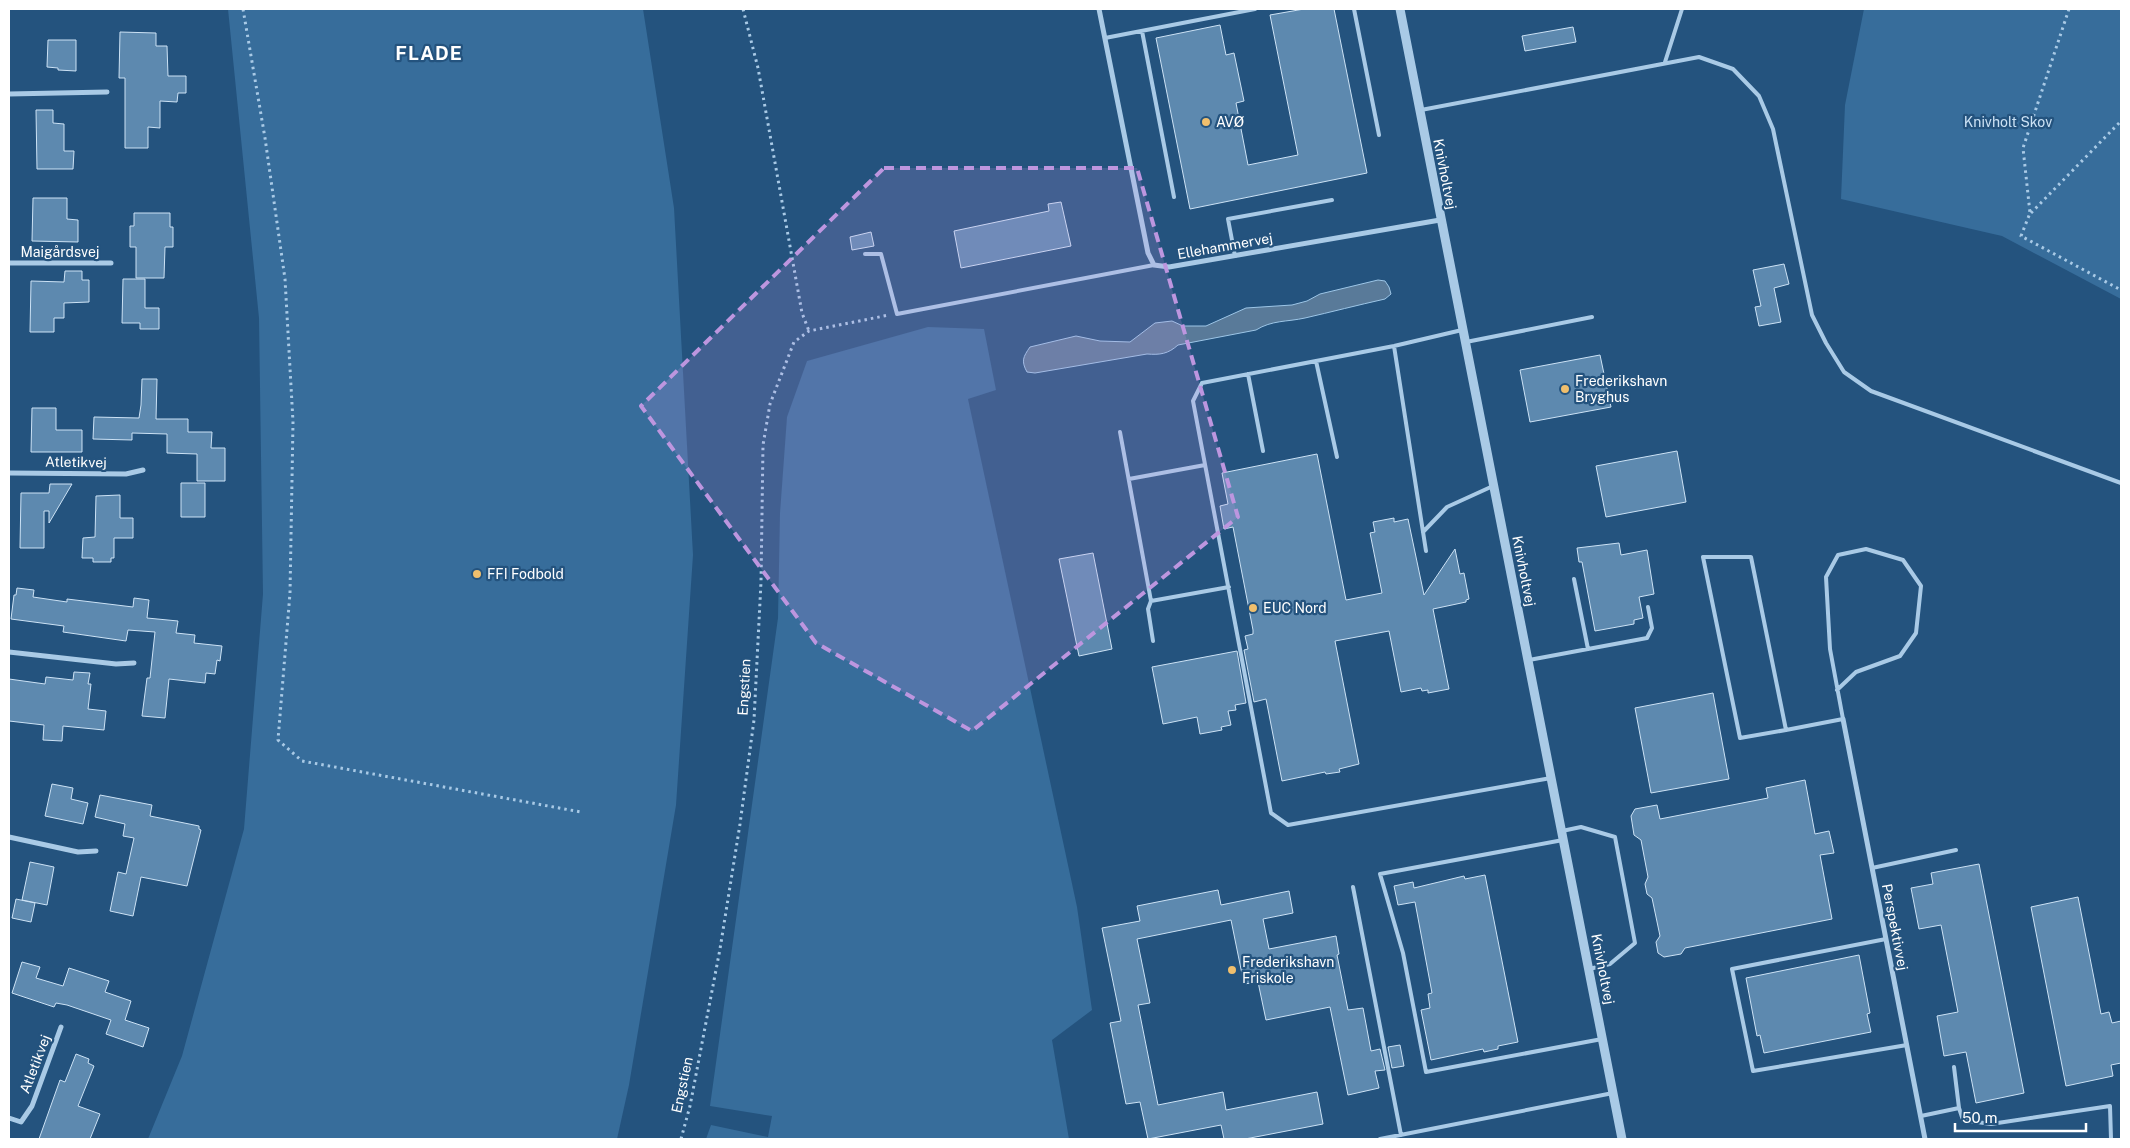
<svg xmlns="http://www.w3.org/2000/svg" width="2130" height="1148" font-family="'Public Sans',sans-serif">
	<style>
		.green { fill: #376d9b }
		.water { fill: #597a99; stroke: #9dc6e7 }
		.building { fill: #5d89af; stroke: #cce2f5 }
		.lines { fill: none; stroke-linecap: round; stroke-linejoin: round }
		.path { stroke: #a9cae6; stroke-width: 3; stroke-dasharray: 2.5 4; stroke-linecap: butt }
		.service { stroke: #a9cae6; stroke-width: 4 }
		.minor { stroke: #a9cae6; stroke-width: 5 }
		.tertiary { stroke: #a9cae6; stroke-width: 9 }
		.marked { fill: #bd96df; fill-opacity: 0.2; stroke: #bd96df; stroke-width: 4; stroke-dasharray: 10 6; stroke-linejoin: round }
		.poi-dot { fill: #f0bf6d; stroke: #24537e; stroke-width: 2 }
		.labels { text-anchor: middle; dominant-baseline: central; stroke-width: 4.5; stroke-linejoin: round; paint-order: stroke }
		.poi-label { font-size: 14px; fill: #fff; stroke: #24537e; text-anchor: start }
		.park-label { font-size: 14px; fill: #cce2f5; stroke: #24537e }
		.street-label { font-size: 14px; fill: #fff; stroke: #24537e }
		.district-label { font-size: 19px; font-weight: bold; letter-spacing: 1px; fill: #fff; stroke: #24537e }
	</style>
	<rect width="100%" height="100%" fill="#24537e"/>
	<path class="green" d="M228,9H643L674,208L693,555L676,805L629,1085L617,1139H148L182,1056L244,829L263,594L259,318Z
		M1864,9H2121V299L2002,236L1841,199L1845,105Z
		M928,327L984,329L996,390L968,399L1077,907L1092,1010L1052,1040L1069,1139H706L711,1125L768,1137L772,1116L710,1106L778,618L780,513L787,417L807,361Z"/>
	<path class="water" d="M1378,280L1385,281L1389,287L1391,294L1385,299C1358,305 1331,312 1305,318C1287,322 1272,320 1256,330L1178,345C1168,354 1160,355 1147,354L1035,373L1027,372C1021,361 1023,357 1030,347L1076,336L1100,341L1130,342L1155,323L1172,321L1183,326H1206L1246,308L1292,305L1307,301L1320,294Z"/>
	<path class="building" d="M1304,9H1334L1367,173L1190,209L1156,38L1220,25L1226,55L1234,53L1244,101L1236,103L1248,165L1298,155L1270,15Z
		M1573,27L1576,42L1525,51L1522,36Z
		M120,32L156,33V46H167L168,76H186V93H178L177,102L160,101V128L148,127V148H125V78H119Z
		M48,40H76V71L58,70V68L47,67Z
		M36,110H53V123L64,124V151H74L73,169H37Z
		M33,198H67V219L78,220V242L32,241Z
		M1061,202L1071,246L961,268L954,231L1049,211L1048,204Z
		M134,213H170V227H173V247H165L164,278H136V247H130V226H134Z
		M871,232L874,246L852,250L850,237Z
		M1784,264L1789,284L1774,288L1781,322L1759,326L1755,307L1761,306L1753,270Z
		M65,271H82V280H89V302L64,303V318H54V332H30L31,281L64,282Z
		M123,279H145V308H159V329H140V323H122Z
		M1600,355L1611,407L1530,422L1520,370Z
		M142,379H157L156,419H188V432H212L211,448H225V481H197V454L167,453V434L132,433V440L93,439L94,417L139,418L141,405Z
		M32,408H56V430H82V452H31Z
		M1677,451L1686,502L1606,517L1596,466Z
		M1317,454L1346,600L1382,593L1370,533L1375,532L1373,522L1394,518V522L1408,519L1424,595L1455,549L1460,574L1464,573L1469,599L1466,600V602L1433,609L1449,689L1428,693V690L1422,691L1421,688L1401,692L1389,631L1335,641L1359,764L1339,769L1340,772L1326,774L1325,772L1282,781L1266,699L1254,702L1244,650L1248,649L1245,636L1253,634V630L1233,527L1224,529L1220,506L1228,504L1222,473Z
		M181,483H205V517H181Z
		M50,484H72L49,523V511H44V548H20L21,493H49Z
		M120,495V518H133V538H114V558H111V562H93V558H82L83,538L95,537L96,496Z
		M1619,543L1621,555L1647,550L1654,594L1639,597L1643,618L1634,620V624L1595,631L1582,562H1579L1577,548Z
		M1093,553L1112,649L1079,656L1059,559Z
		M17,588L34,590L33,597L67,602V599L133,607L134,598L149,600L147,618L178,621L176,633L195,635L194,643L222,646L220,661L217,660L215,674L206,673L205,683L169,679L165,718L142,716L147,678H150L155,632L128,630L126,641L63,632L64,626L11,619L14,595H16Z
		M1237,651L1246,703L1235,705L1236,710L1228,711L1231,725L1221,727L1222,730L1200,734L1197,717L1163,724L1152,667Z
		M74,672L90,673L88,684H91L88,709L106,711L104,730L63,726L62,741L43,740L44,725L9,721V679L45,684L46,677L73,680Z
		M1713,693L1729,779L1651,793L1635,708Z
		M1805,780L1815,834L1829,831L1834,853L1820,855L1832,919L1685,948L1681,954L1664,957L1658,953L1656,942L1660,936L1652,898L1647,894L1645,884L1648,877L1641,840L1634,835L1631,816L1635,809L1657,805L1660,819L1768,798L1766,788Z
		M52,784L73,788L71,799L88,803L83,824L45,816Z
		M100,795L152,805L150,816L199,826V829L201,830L187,886L141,877L133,916L110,911L118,872L126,874L134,838L123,836L125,824L95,817Z
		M30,862L54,867L47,905L22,900Z
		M1979,864L2024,1093L1976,1103L1966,1052L1944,1056L1937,1016L1958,1012L1941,925L1919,929L1911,888L1933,884L1931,873Z
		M1485,875L1518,1042L1498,1046V1049L1484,1052L1483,1049L1431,1060L1421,1010L1430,1008L1428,994L1432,993L1415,902L1398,905L1394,886L1413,882L1414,888L1464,876L1465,879Z
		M1218,890L1221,905L1289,891L1293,913L1263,919L1269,949L1336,936L1339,954L1337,955L1348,1010L1363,1008L1371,1051L1380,1049L1385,1070L1375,1071L1379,1088L1348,1095L1330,1007L1266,1020L1258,982L1244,984L1231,920L1137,939L1150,1003L1138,1005L1158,1105L1223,1092L1226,1110L1317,1092L1323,1124L1245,1139H1224L1221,1125L1148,1139L1140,1102L1126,1104L1110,1023L1121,1021L1102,928L1140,921L1137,906Z
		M2078,897L2101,1014L2109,1012L2112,1023L2121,1021V1063L2111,1065L2113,1076L2066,1086L2031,907Z
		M16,899L35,903L31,922L12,918Z
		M1859,955L1870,1013L1867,1014L1871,1032L1764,1053L1760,1035L1757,1036L1746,978Z
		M22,962L40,967L36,978L63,986L69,968L109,981L105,992L131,1001L125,1020L149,1028L143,1047L106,1034L111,1020L67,1005L56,1003L54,1007L12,993Z
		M1400,1045L1404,1066L1392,1068L1388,1047Z
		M76,1054L89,1059L88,1063L94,1066L78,1106L100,1114L90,1139H39L60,1080L65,1082Z"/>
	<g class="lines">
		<path class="path" d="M243,9L265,138L285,279L293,422L290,593L278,740L302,761L581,812
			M743,9L758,68L802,313L809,331
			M2069,9L2023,148L2030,213L2021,236L2121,290
			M2031,213L2121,121
			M681,1139L690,1106L720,949L740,824L754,720L761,582L763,445L770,404L794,342L809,331L889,315"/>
		<path class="service" d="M1354,9L1379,135
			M1142,31L1174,197
			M1105,38L1255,9
			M1665,62L1682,9
			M1421,110L1699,57L1733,69L1759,96L1773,129L1812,315L1826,343L1844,372L1871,391L2121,483
			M865,254H881L897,314L1154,265
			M1235,256L1228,219L1332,200
			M1462,330L1394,346L1202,383L1193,401L1271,813L1288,825L1551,778
			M1466,342L1592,317
			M1394,346L1426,551
			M1316,361L1337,457
			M1248,374L1263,451
			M1120,432L1151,601L1148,609L1153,641
			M1129,479L1205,465
			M1423,532L1447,507L1493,486
			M1574,579L1588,649
			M1151,601L1229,587
			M1529,660L1647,638L1652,628L1648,607
			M1786,730L1740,738L1703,557H1751L1786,730L1843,719L1830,649L1826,577L1838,555L1866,549L1903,560L1921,586L1916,633L1900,656L1856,672L1837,690
			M1562,831L1581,827L1615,837L1635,943L1610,964L1589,969
			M1563,840L1380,874L1403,953L1426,1072L1602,1039
			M1872,868L1956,850
			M1353,887L1401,1135
			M1886,939L1732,969L1753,1071L1907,1045
			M1954,1067L1959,1108L1963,1120L1991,1124L2110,1106L2111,1139
			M1921,1116L1959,1108
			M1380,1139L1613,1093"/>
		<path class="minor" d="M1099,9L1148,253L1154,265L1169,267L1440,220
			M9,94L107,92
			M9,263H111
			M9,473L126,474L143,470
			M9,652L116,664L134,663
			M1843,719L1925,1139
			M9,837L78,852L96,851
			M9,1118L21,1122L32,1106L61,1027"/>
		<path class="tertiary" d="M1400,9L1622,1139"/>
	</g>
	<path class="marked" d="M884,168H1137L1238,517L972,731L816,643L641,406Z"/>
	<g class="poi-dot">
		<circle cx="1206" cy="122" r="5"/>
		<circle cx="1565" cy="389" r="5"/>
		<circle cx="477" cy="574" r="5"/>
		<circle cx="1253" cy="608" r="5"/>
		<circle cx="1232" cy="970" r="5"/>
	</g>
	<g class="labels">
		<g class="poi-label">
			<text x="1216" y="122">AVØ</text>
			<text x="1575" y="381">Frederikshavn<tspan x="1575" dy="16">Bryghus</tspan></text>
			<text x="487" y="574">FFI Fodbold</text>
			<text x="1263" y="608">EUC Nord</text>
			<text x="1242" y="962">Frederikshavn<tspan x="1242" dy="16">Friskole</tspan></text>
		</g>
		<g class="park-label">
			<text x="2008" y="122">Knivholt Skov</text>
		</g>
		<g class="street-label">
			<text transform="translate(1445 174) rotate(79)">Knivholtvej</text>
			<text transform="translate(1225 246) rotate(-10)">Ellehammervej</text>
			<text x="60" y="252">Maigårdsvej</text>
			<text transform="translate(76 462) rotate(1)">Atletikvej</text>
			<text transform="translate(1524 571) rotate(79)">Knivholtvej</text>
			<text transform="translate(744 687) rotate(-87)">Engstien</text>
			<text transform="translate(1895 927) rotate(79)">Perspektivvej</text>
			<text transform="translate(1603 969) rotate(79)">Knivholtvej</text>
			<text transform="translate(35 1064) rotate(-69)">Atletikvej</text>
			<text transform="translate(682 1085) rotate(-78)">Engstien</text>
		</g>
		<g class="district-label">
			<text x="429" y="53">FLADE</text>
		</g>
	</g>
	<rect width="2130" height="1148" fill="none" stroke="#ffffff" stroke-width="20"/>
	<path d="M1955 1123v8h131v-8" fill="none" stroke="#ffffff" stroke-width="2.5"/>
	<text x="1962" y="1123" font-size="15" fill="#ffffff" stroke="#24537e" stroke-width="4" paint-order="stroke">50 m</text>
</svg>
